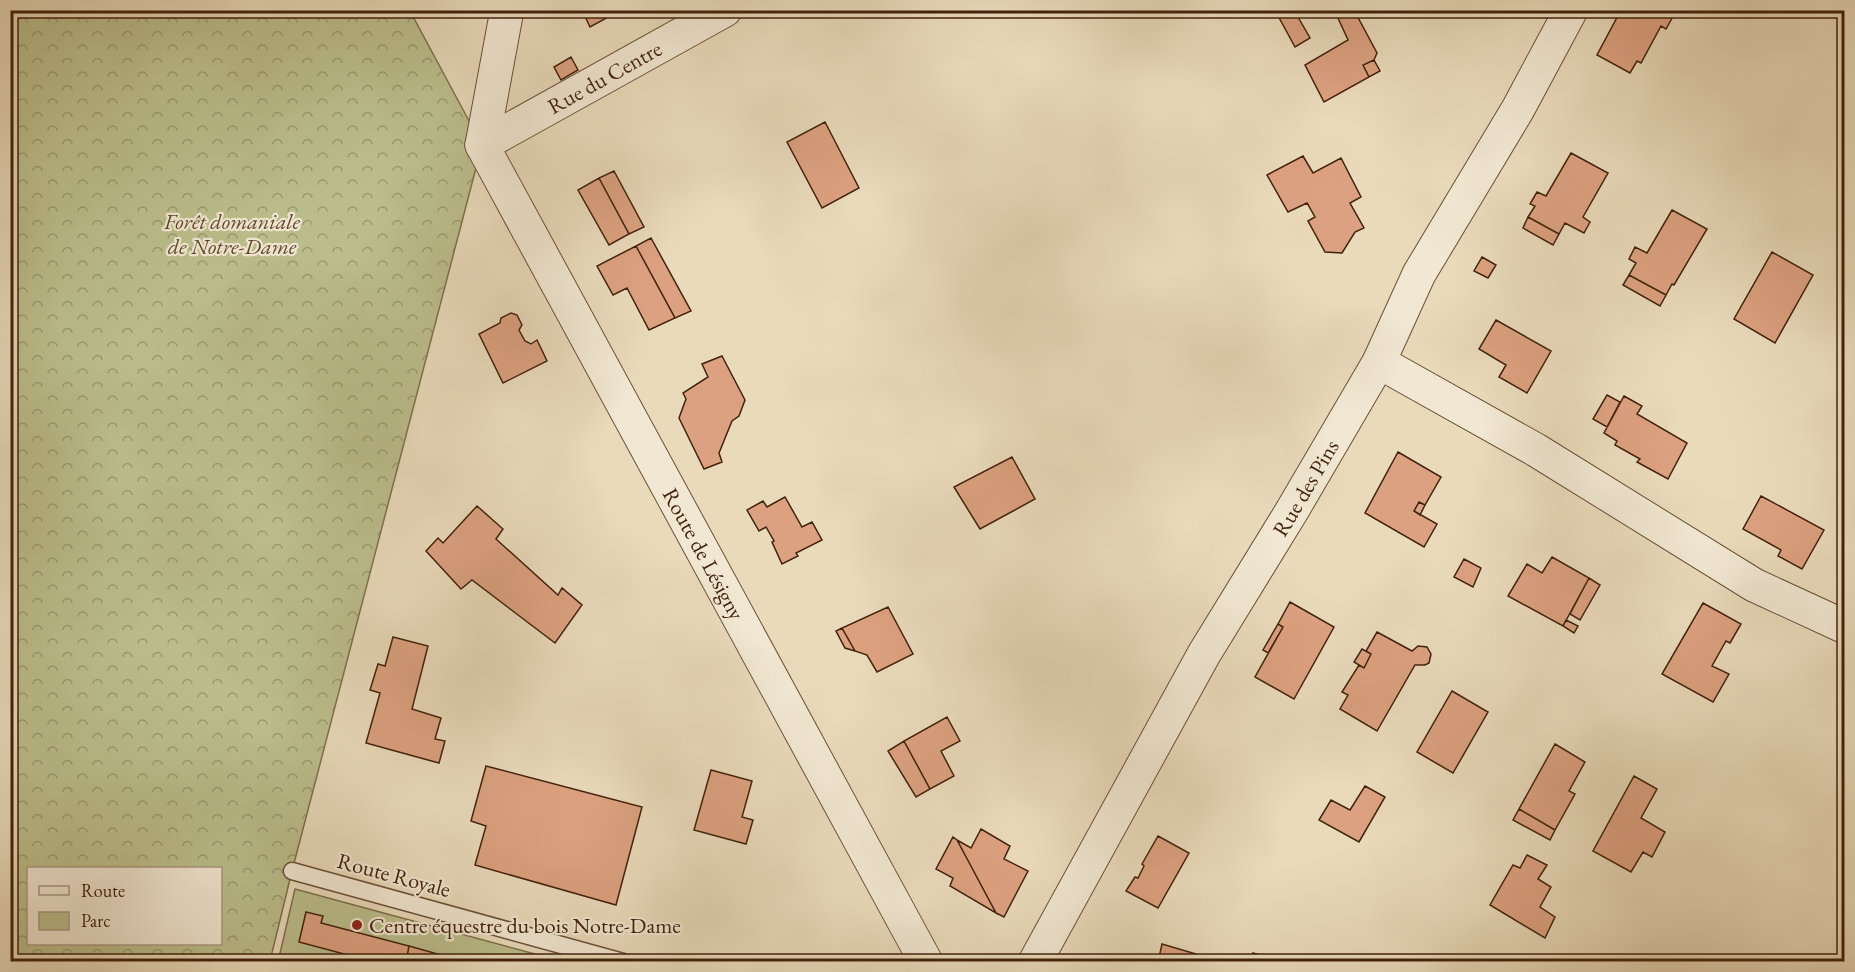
<svg xmlns="http://www.w3.org/2000/svg" width="1855" height="972" font-family="'EB Garamond',serif">
	<style>
		.forest { fill: url(#forest-crowns); stroke: #7e704c; stroke-width: 1.5; fill-rule: evenodd }
		.park { fill: #bbbe8c; stroke: #7e704c; stroke-width: 1.5 }
		.building { fill: #dca180; stroke: #41220c; stroke-width: 1.5 }
		.lines { fill: none; stroke-linecap: round; stroke-linejoin: round }
		.lane-casing { stroke: #6b5038; stroke-width: 19 }
		.street-casing { stroke: #6b5038; stroke-width: 35 }
		.lane { stroke: #f1e7d2; stroke-width: 16 }
		.street { stroke: #f1e7d2; stroke-width: 33 }
		.poi-dot { fill: #8f2418; stroke: #f1e7d2; stroke-width: 2 }
		.labels { text-anchor: middle; dominant-baseline: central; stroke-width: 4.5; stroke-linejoin: round; paint-order: stroke }
		.street-label { font-size: 22px; fill: #41220c; stroke: #f1e7d2 }
		.park-label { font-size: 22px; font-style: italic; fill: #60492c; stroke: #f1e7d2 }
		.poi-label { font-size: 22px; fill: #41220c; stroke: #f1e7d2; text-anchor: start }
	</style>
	<defs>
		<pattern id="forest-crowns" width="20" height="18" patternUnits="userSpaceOnUse" patternTransform="scale(1.5)"><rect width="20" height="18" fill="#bbbe8c"/><path d="M2 6a3 3 0 1 1 6 0M12 15a3 3 0 1 1 6 0" fill="none" stroke="#9a9a71"/></pattern>
	</defs>
	<rect width="100%" height="100%" fill="#e9daba"/>
	<filter id="stains"><feTurbulence type="fractalNoise" baseFrequency=".00333" numOctaves="4"/><feColorMatrix values="0 0 0 0 .2 0 0 0 0 .09 0 0 0 0 .02 0 0 0 .5 -.17"/></filter>
	<radialGradient id="worn" r=".72"><stop offset=".6" stop-color="#630" stop-opacity="0"/><stop offset="1" stop-color="#630" stop-opacity=".3"/></radialGradient>
	<path class="forest" d="M10,11H410L482,145L292,871L270,961H11ZM28,868H220V944H28Z"/>
	<path class="park" d="M295,889L561,961L278,962Z"/>
	<path class="building" d="M582,10H609L612,15L590,27Z
		M1279,10H1294L1310,38L1295,47L1276,12Z
		M1351,10H1354L1377,53L1374,60L1363,65L1369,77L1324,102L1305,65L1348,40L1338,18Z
		M1621,10L1676,11L1666,29L1661,26L1641,63L1637,61L1630,73L1597,55Z
		M571,57L578,70L561,80L554,67Z
		M1374,60L1380,71L1369,77L1363,65Z
		M825,122L859,188L822,208L787,142Z
		M1571,153L1608,173L1583,217L1590,222L1584,233L1565,223L1559,234L1528,217L1535,206L1530,204L1537,192L1546,196Z
		M1303,156L1313,173L1341,158L1361,197L1350,203L1364,228L1355,232L1342,253L1325,252L1308,221L1315,217L1307,203L1288,212L1267,175Z
		M614,171L644,227L629,234L599,178Z
		M599,178L629,234L609,245L578,190Z
		M1672,210L1707,229L1674,285L1672,284L1666,295L1629,275L1636,263L1629,259L1635,247L1647,253Z
		M1528,217L1559,234L1553,245L1523,228Z
		M651,238L691,311L675,318L636,246Z
		M636,246L675,318L649,330L627,288L613,295L597,266Z
		M1772,252L1813,275L1775,343L1734,319Z
		M1482,257L1496,265L1488,278L1474,271Z
		M1629,275L1666,295L1660,306L1623,285Z
		M511,313L517,315L522,325L519,330L525,341L531,344L537,340L547,361L503,383L479,334L500,323L501,318Z
		M1496,320L1551,351L1527,393L1499,377L1506,365L1479,349Z
		M722,356L745,400L739,416L732,421L719,453L722,462L704,469L679,418L686,399L683,393L708,377L702,364Z
		M1607,395L1620,402L1607,427L1593,419Z
		M1624,396L1642,406L1637,414L1687,443L1668,479L1637,462L1640,459L1615,445L1617,441L1604,433Z
		M1398,452L1441,477L1425,505L1419,502L1414,511L1437,524L1424,547L1365,513Z
		M1012,457L1035,499L980,529L954,487Z
		M1761,496L1824,530L1802,569L1778,556L1781,550L1743,529Z
		M785,497L802,527L812,522L822,540L796,553L798,556L782,564L772,542L774,541L766,527L759,531L747,510L763,501L767,507Z
		M1419,502L1425,505L1420,515L1414,511Z
		M477,506L503,529L496,539L558,595L562,588L582,605L555,643L472,580L461,589L426,551L438,538L443,543Z
		M1552,557L1589,578L1563,626L1508,596L1527,564L1542,573Z
		M1464,559L1481,568L1473,587L1454,577Z
		M1589,578L1600,585L1580,620L1570,614Z
		M1290,602L1334,627L1294,699L1255,677L1283,627L1278,624Z
		M1703,603L1741,624L1730,643L1726,641L1712,666L1729,674L1713,702L1662,674Z
		M888,607L913,654L877,672L867,655L855,651L842,628Z
		M1566,620L1578,626L1574,633L1563,626Z
		M1278,624L1283,627L1268,653L1263,650Z
		M842,628L855,651L845,648L836,631Z
		M1377,632L1412,651L1418,646L1427,647L1431,654L1429,663L1425,665H1415L1377,731L1340,709L1348,695L1342,692L1359,665L1364,668L1371,654L1366,651Z
		M393,637L428,646L412,709L441,718L435,739L445,741L439,763L366,743L380,693L370,690L378,664L385,666Z
		M1362,649L1371,654L1364,668L1354,662Z
		M1452,691L1488,712L1453,773L1417,752Z
		M947,717L960,741L941,751L954,776L930,789L904,741Z
		M904,741L930,789L916,797L888,751Z
		M1555,744L1585,762L1569,791L1575,794L1555,830L1519,809Z
		M486,766L642,807L616,905L475,865L486,826L471,821Z
		M711,770L752,781L742,817L753,820L746,844L694,830Z
		M1634,776L1657,789L1641,818L1665,832L1652,857L1643,852L1631,872L1593,851Z
		M1365,786L1385,797L1359,842L1319,820L1331,800L1350,810Z
		M1519,809L1555,830L1550,840L1513,820Z
		M981,829L1010,846L1004,859L1028,871L1004,917L996,913L957,840L971,848Z
		M1158,836L1189,853L1158,908L1126,891L1135,877L1138,878L1144,866L1142,864Z
		M953,837L957,840L996,913L950,886L953,878L936,869Z
		M1527,855L1547,865L1538,879L1551,887L1540,907L1555,917L1545,938L1490,905L1513,865L1520,868Z
		M306,912L323,916L321,923L409,946L406,962H374L299,942Z
		M1162,944L1196,954L1194,962H1158Z
		M409,946L466,962H406Z
		M1253,953L1285,962H1251Z"/>
	<g class="lines">
		<g class="lane-casing">
			<path id="lane" d="M292,871L623,962"/>
		</g>
		<g class="street-casing">
			<g id="street">
				<path id="s1" d="M482,145L926,962"/>
				<path id="s2" d="M482,145L725,10"/>
				<path d="M482,145L507,10"/>
				<path d="M1379,362L1536,450L1754,585L1843,626"/>
				<path id="s3" d="M1035,962L1204,654L1293,509L1379,362L1419,274L1518,109L1571,10"/>
			</g>
		</g>
		<use href="#lane" class="lane"/>
		<use href="#street" class="street"/>
	</g>
	<circle class="poi-dot" cx="357" cy="925" r="6"/>
	<g class="labels">
		<g class="street-label">
			<text stroke="none"><textPath href="#s2" startOffset="140">Rue du Centre</textPath></text>
			<text stroke="none"><textPath href="#s3" startOffset="546">Rue des Pins</textPath></text>
			<text stroke="none"><textPath href="#s1" startOffset="465">Route de Lésigny</textPath></text>
			<text transform="translate(394 875) rotate(15)">Route Royale</text>
		</g>
		<g class="park-label">
			<text x="232" y="221">Forêt domaniale<tspan x="232" dy="25">de Notre-Dame</tspan></text>
		</g>
		<g class="poi-label">
			<text x="369" y="925">Centre équestre du bois Notre-Dame</text>
		</g>
	</g>
	<rect width="1855" height="972" fill="none" stroke="#e9daba" stroke-width="36"/>
	<rect x="12" y="12" width="1831" height="948" fill="none" stroke="#41220c" stroke-width="3"/>
	<rect x="18" y="18" width="1819" height="936" fill="none" stroke="#41220c" stroke-width="1.5"/>
	<rect x="27" y="867" width="195" height="78" fill="#f1e7d2" stroke="#ab9883" stroke-width="1.5"/>
	<rect x="39" y="886" width="30" height="9" fill="#f1e7d2" stroke="#ab9883" stroke-width="1.5"/>
	<text x="81" y="897" font-size="18" fill="#41220c">Route</text>
	<rect x="39" y="912" width="30" height="18" fill="#bbbe8c" stroke="#ab9883" stroke-width="1.5"/>
	<text x="81" y="927" font-size="18" fill="#41220c">Parc</text>
	<rect width="100%" height="100%" filter="url(#stains)"/>
	<rect width="100%" height="100%" fill="url(#worn)"/>
</svg>
